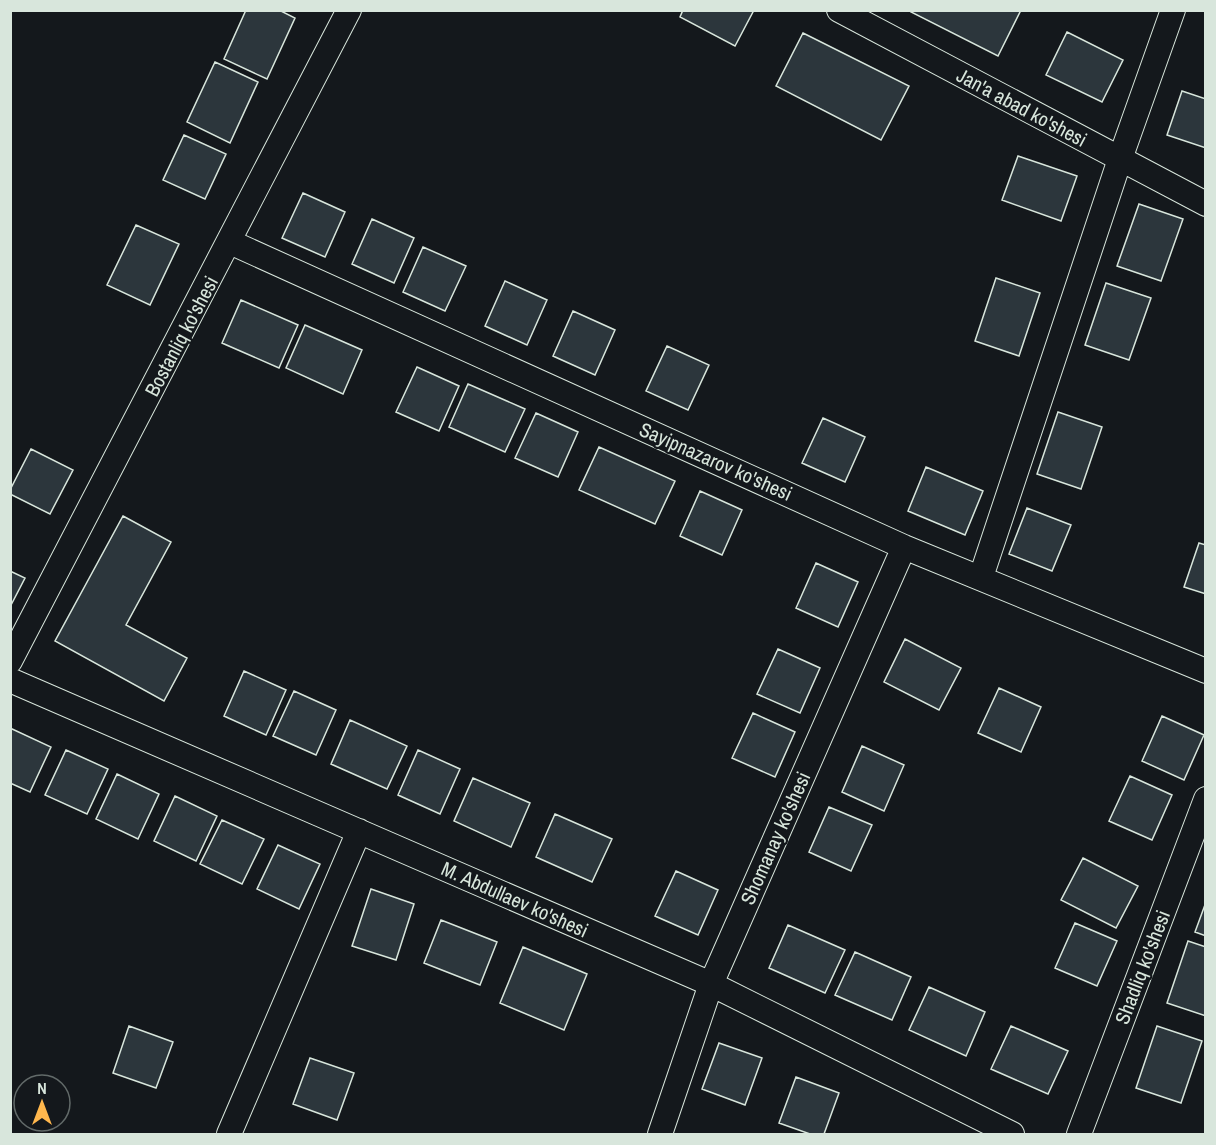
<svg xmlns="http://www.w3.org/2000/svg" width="1216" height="1145" font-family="'Archivo Narrow',sans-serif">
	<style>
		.building { fill: #2c363c; stroke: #d8e6dc; stroke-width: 1.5 }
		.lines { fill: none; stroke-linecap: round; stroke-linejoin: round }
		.minor-casing { stroke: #d8e6dc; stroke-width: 26 }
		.minor { stroke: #14181c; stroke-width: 24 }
		.labels { text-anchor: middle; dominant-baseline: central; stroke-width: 4.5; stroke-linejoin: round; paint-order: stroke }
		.street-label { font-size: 20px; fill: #d8e6dc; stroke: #14181c }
	</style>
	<rect width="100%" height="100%" fill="#14181c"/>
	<path class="building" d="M246,10H279L295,18L267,79L224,59Z
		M683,10H754L735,46L680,17Z
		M912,10H1021L998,56L911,12Z
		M1067,32L1123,60L1102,102L1046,75Z
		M803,33L909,86L881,140L776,86Z
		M215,62L258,82L230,143L187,122Z
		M1182,91L1206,99V148L1167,135Z
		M184,135L226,154L205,199L163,180Z
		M1018,156L1077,176L1061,221L1002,200Z
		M303,193L345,212L325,257L282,238Z
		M1139,204L1183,219L1161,281L1117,266Z
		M372,219L414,238L394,283L352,264Z
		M136,225L179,244L150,305L107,285Z
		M423,247L466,266L445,311L403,292Z
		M996,278L1040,293L1019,356L975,341Z
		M505,281L547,300L527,345L485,326Z
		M1106,283L1151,298L1129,360L1085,345Z
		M241,300L298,325L279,368L222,343Z
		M573,311L615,330L595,375L553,356Z
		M305,325L362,350L343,394L286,368Z
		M667,346L709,365L688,410L646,391Z
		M417,367L459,386L439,431L396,412Z
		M468,384L525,409L505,452L449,427Z
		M1058,412L1102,427L1081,489L1037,474Z
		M536,413L578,432L558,477L515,458Z
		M823,418L865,437L845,482L802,463Z
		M599,447L675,481L655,524L579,490Z
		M31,449L73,470L50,514L10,494V490Z
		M926,467L983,491L965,535L908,511Z
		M700,491L742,510L722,555L680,536Z
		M1027,508L1071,525L1052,571L1009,554Z
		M123,516L171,542L126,625L187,658L164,701L55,641Z
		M1199,543L1206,545V594L1184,587Z
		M816,563L858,582L838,627L796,608Z
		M10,571L25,578L10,607Z
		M905,639L961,668L939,710L884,682Z
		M778,649L820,668L800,713L757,694Z
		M244,671L286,690L266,735L224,716Z
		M999,688L1041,707L1021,752L978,733Z
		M294,691L336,710L316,755L273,736Z
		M753,713L795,732L775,777L732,758Z
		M1162,716L1204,735L1184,780L1142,761Z
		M350,720L407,746L387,789L331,764Z
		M10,728L51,747L30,792L10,783Z
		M862,746L904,765L884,811L842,792Z
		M66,750L108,769L87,814L45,795Z
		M418,750L460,769L440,814L398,795Z
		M117,774L159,794L138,839L96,819Z
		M1130,776L1172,795L1152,840L1109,821Z
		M473,778L530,803L511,847L454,821Z
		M175,796L217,816L196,861L154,841Z
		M829,807L872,825L851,871L809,852Z
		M555,814L612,839L592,882L536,857Z
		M222,820L264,839L242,884L200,864Z
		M278,845L320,864L299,909L257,889Z
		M1083,858L1138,886L1116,928L1061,900Z
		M676,871L718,890L698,935L655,916Z
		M371,889L414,904L396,960L352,946Z
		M1206,902V936L1195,932Z
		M441,920L497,942L480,985L424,963Z
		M1075,923L1117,941L1097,986L1055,968Z
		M788,925L845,950L825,993L769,968Z
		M1188,941L1206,947V1016L1167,1003Z
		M523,947L587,974L564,1030L500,1003Z
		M855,952L911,977L892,1020L835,995Z
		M929,987L985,1012L966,1056L909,1030Z
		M129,1026L173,1042L156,1088L113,1073Z
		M1011,1026L1068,1051L1048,1094L991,1069Z
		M1157,1026L1202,1041L1181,1103L1136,1088Z
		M719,1043L762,1058L745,1105L702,1089Z
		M310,1058L354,1073L337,1120L293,1104Z
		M796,1077L839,1093L824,1134H810L779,1123Z"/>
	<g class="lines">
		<g class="minor-casing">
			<path id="minor" d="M839,10L1206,204
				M230,242L904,547L1206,671
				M981,577L1120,159L1173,10
				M10,661L349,10
				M10,680L711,984L1012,1134
				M229,1134L359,831
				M660,1134L711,984L904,547
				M1079,1134L1206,799"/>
		</g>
		<use href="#minor" class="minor"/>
	</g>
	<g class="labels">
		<g class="street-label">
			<text transform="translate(1022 107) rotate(28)">Jan'a abad ko'shesi</text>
			<text transform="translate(181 336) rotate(-62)">Bostanliq ko'shesi</text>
			<text transform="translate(716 461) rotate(24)">Sayipnazarov ko'shesi</text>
			<text transform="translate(775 838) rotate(-66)">Shomanay ko'shesi</text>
			<text transform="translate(515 899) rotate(24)">M. Abdullaev ko'shesi</text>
			<text transform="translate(1142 967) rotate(-69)">Shadliq ko'shesi</text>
		</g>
	</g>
	<rect width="1216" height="1145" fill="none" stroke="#d8e6dc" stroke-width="24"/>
	<g transform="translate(42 1103)"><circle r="28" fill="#14181c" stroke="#626a69" stroke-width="1.5"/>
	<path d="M0-4.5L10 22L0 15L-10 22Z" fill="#ffb74d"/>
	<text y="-9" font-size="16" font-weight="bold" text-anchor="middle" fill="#d8e6dc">N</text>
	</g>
</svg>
